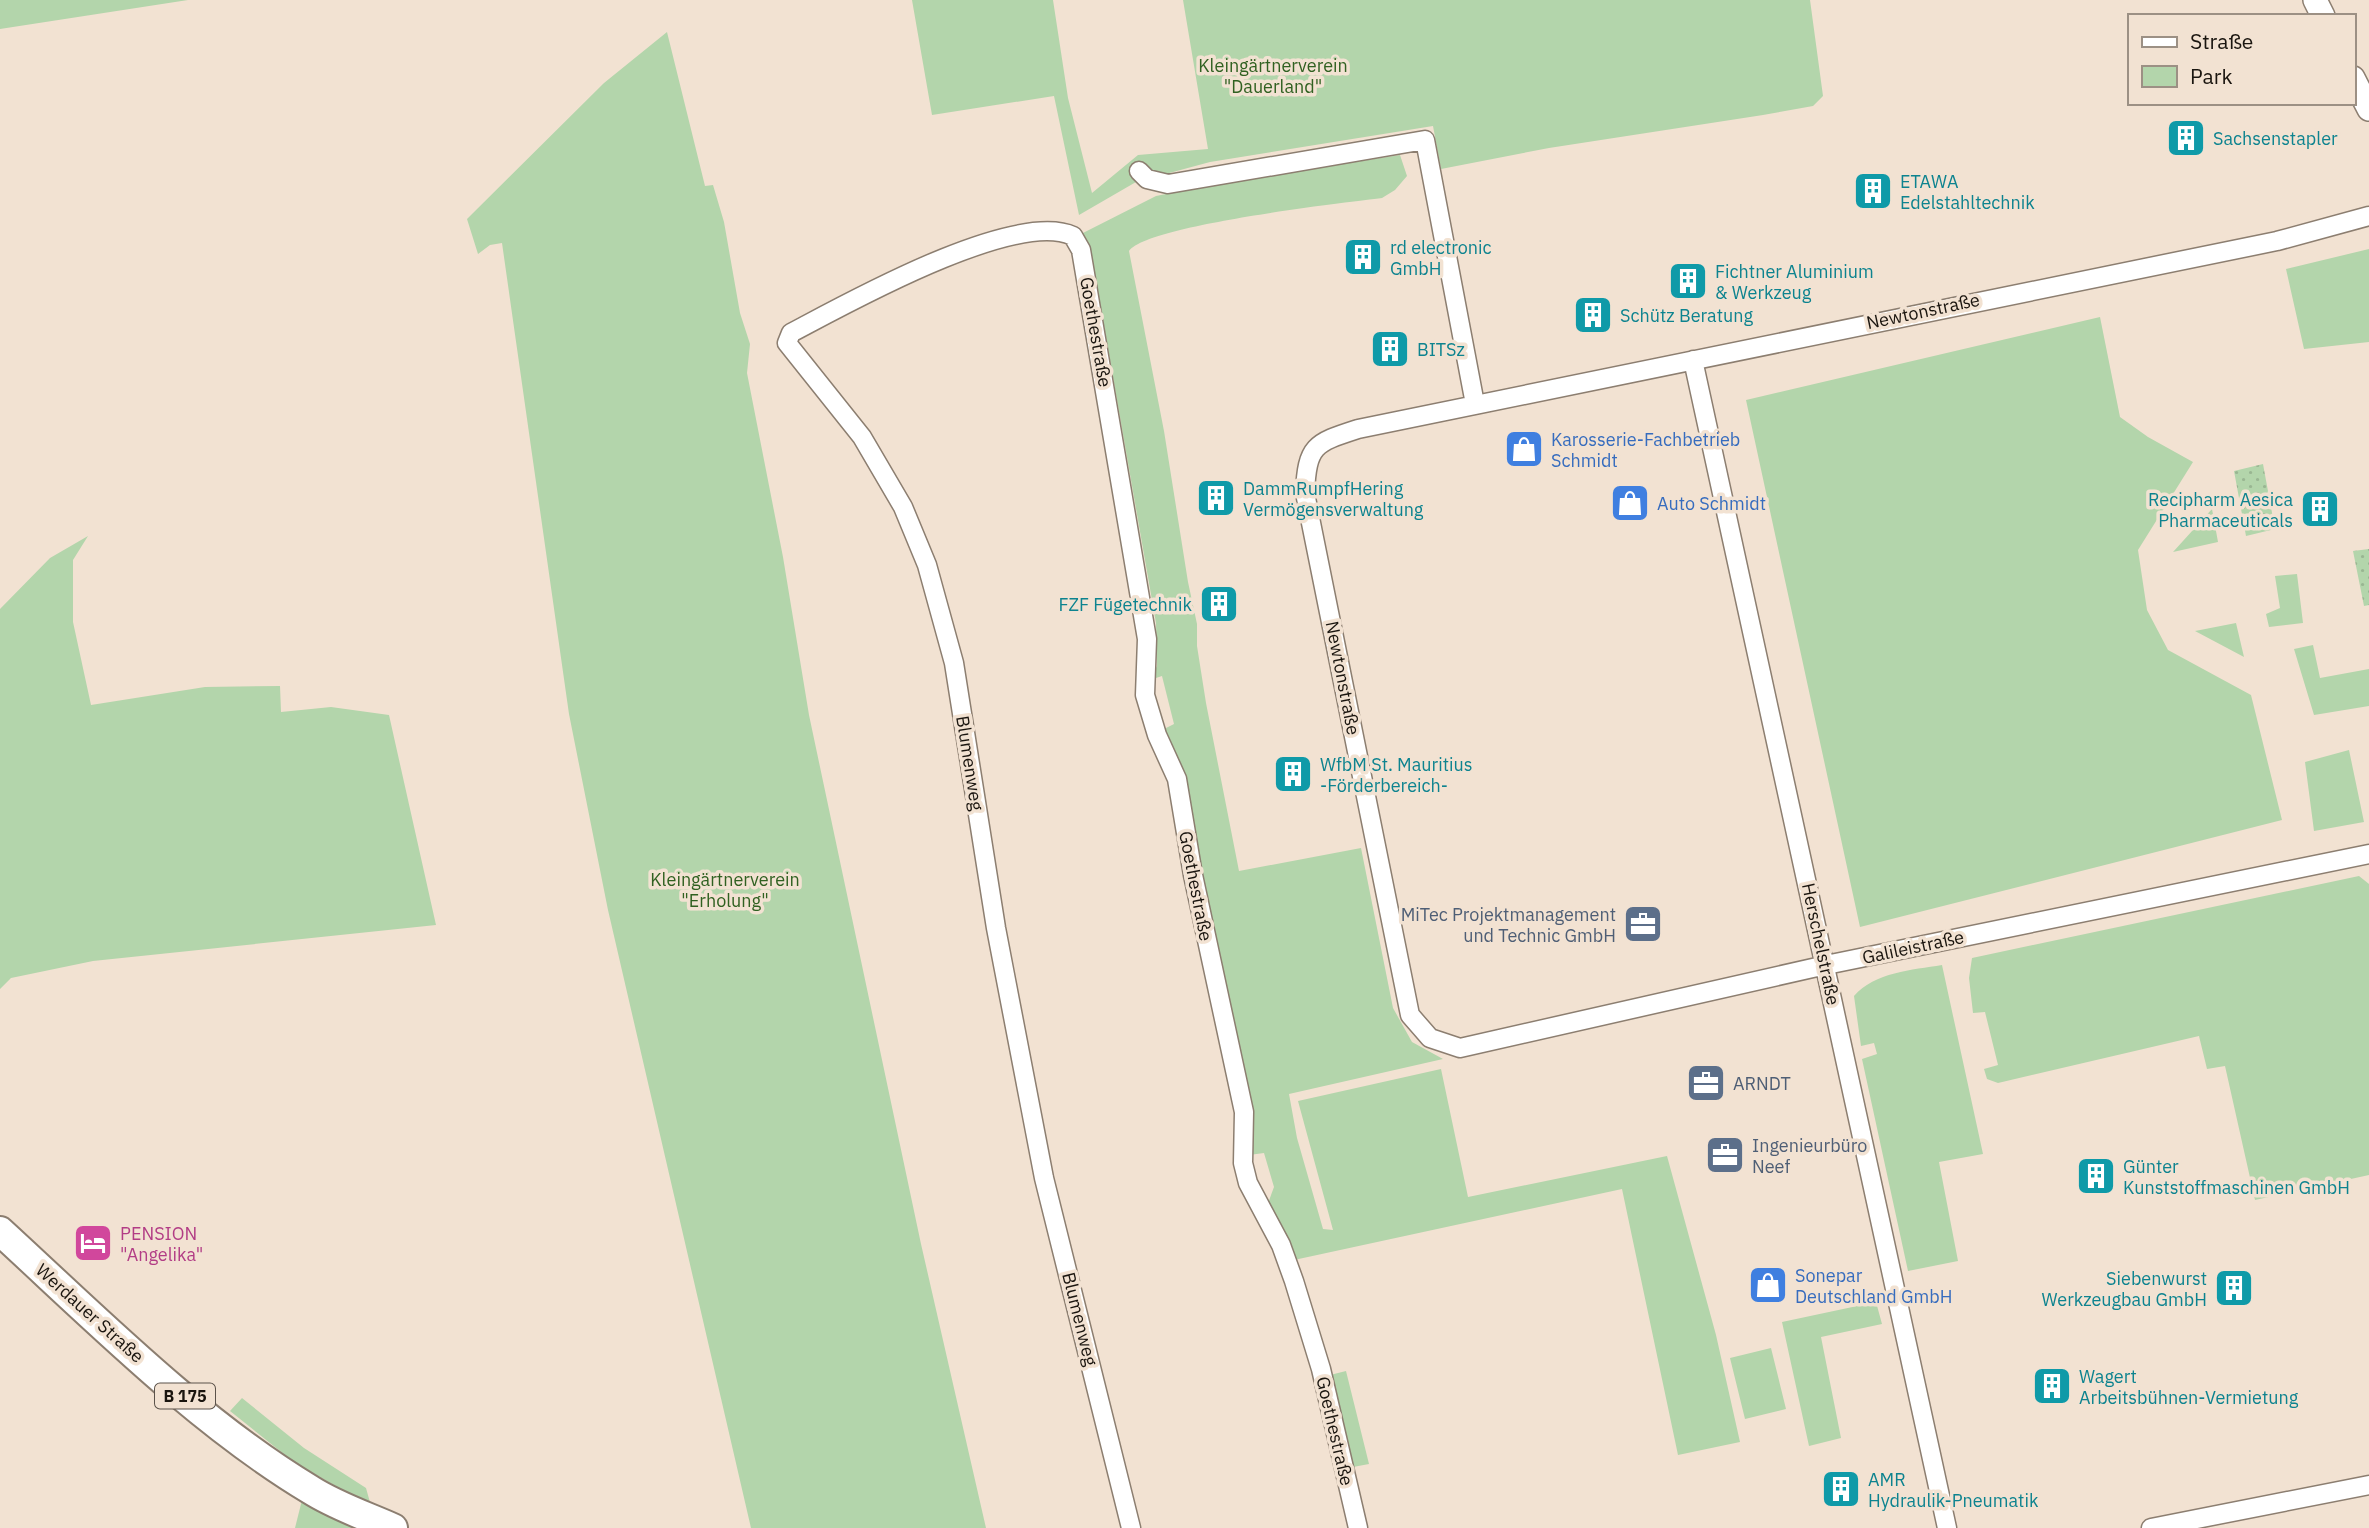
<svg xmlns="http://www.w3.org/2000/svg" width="2369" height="1528" font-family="'IBM Plex Sans',sans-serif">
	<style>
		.green { fill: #b3d5ab }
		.park { fill: url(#park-dots) }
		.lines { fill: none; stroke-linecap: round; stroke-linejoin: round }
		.minor-casing { stroke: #8c7e70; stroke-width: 21 }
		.tertiary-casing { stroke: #8c7e70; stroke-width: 26 }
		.primary-casing { stroke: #8c7e70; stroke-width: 32 }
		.minor { stroke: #fff; stroke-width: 18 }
		.tertiary { stroke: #fff; stroke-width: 23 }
		.primary { stroke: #fff; stroke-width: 28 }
		.labels { text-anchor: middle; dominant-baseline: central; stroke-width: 7; stroke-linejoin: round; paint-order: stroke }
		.shield { fill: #f2e2d2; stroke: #5b524a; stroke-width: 2 }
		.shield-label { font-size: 16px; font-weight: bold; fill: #1a150f }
		.park-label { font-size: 18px; fill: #306121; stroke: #f2e2d2 }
		.culture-label { font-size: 18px; fill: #0d838f; stroke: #f2e2d2; text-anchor: start }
		.street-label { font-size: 18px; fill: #1a150f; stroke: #f2e2d2 }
		.shop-label { font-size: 18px; fill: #366cbe; stroke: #f2e2d2; text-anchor: start }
		.service-label { font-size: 18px; fill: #4e5e75; stroke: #f2e2d2; text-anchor: start }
		.hotel-label { font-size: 18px; fill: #b23c85; stroke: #f2e2d2; text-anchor: start }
	</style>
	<defs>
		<pattern id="park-dots" width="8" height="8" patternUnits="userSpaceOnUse" patternTransform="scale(1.75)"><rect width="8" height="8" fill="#b3d5ab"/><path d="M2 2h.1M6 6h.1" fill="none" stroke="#99b692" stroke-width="1.8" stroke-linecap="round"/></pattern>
	</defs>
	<rect width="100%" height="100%" fill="#f2e2d2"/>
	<path class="green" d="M0,0H188L0,29Z
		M912,0H1053L1068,98L1092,193L1138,155L1208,149L1183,0H1810L1823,96L1813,106L1763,115L1549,148L1441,169L1433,126L1210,162L1136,182L1079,215L1054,96L932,115Z
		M667,32L705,186L713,185L724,222L740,313L750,344L747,373L783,557L809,715L921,1244L986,1528H751L608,910L569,714L502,243L490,245L478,254L467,219L604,83Z
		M1400,155L1407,176L1395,190L1382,198C1342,203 1147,225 1129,251L1164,431L1188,582L1197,624V646L1206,703L1239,871L1361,848L1393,1008L1412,1042L1443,1059L1289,1094L1297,1138L1323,1229L1333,1230L1298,1101L1441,1069L1468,1197L1667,1156L1716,1335L1740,1442L1678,1455L1622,1189L1294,1260L1291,1247L1267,1206L1274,1187L1264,1153L1249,1155L1248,1088L1216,952L1177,757L1162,730L1174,724L1162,676L1150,680L1157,666L1156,623L1095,274L1089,246L1081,234L1156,196L1226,182Z
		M2369,249V342L2304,349L2286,269Z
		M2100,317L2120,417L2148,437L2193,462L2138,550L2147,610L2168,650L2251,695L2282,820L1860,927L1746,400Z
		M2212,509L2218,542L2173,552Z
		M88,536L73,560V622L91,705L205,687L280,686L281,712L331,707L389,715L436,925L93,961L11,978L0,989V609L50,558Z
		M2297,574L2303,623L2269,627L2266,614L2280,608L2275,576Z
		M2236,623L2244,657L2195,631Z
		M2313,645L2320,678L2369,669V706L2314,715L2294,649Z
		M2349,750L2364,822L2314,831L2305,762Z
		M2359,876L2369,884V1175L2255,1200L2225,1066L2207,1069L2199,1036L1998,1083L1987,1079L1984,1069L1998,1065L1985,1012L1973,1013L1969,978L1972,958Z
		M1942,965L1983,1154L1939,1162L1958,1261L1908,1271L1862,1059L1877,1054L1874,1043L1861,1046L1854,996C1875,972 1912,970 1942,965Z
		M1876,1302L1882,1324L1821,1337L1841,1438L1809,1446L1782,1322Z
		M1771,1348L1786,1409L1745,1419L1730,1358Z
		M1346,1371L1369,1464L1353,1467L1330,1375Z
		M242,1398L304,1448L366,1488L371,1506L295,1463L230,1411Z
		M302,1500L355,1528H295Z"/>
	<path class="park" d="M2263,464L2275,529L2246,536L2234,471Z
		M2369,549V605L2364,606L2353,551Z"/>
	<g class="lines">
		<g class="minor-casing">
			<path id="minor" d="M1139,171L1147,179L1168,184L1425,140L1475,404
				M2369,216L2277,241L1358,429C1315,443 1307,445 1305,493L1410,1015L1430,1038L1460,1048L1826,965L2369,854
				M1693,360L1947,1528
				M1131,1528L1044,1178L996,928L954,663L927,565L903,507L862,437L787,343L791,333C846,304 1015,209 1073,236L1081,250L1147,639L1145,695L1157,735L1177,779L1193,875L1244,1112L1243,1163L1248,1183L1281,1245L1294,1281L1321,1369L1358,1528
				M2151,1528L2369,1485"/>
		</g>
		<g class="tertiary-casing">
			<path id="tertiary" d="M2315,0L2323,16
				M2353,78L2369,109"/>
		</g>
		<g class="primary-casing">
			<path id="primary" d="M0,1231C96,1319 199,1423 311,1490C336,1506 366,1516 393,1528"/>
		</g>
		<use href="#minor" class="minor"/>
		<use href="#tertiary" class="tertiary"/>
		<use href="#primary" class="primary"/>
	</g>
	<defs>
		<g id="building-square" transform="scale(2.0125)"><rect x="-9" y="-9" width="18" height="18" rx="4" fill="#0f9aa8" stroke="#f2e2d2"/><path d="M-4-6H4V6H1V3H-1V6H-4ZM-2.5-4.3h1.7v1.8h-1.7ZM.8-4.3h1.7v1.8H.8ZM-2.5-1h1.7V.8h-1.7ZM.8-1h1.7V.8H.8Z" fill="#fff"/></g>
		<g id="shop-square" transform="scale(2.0125)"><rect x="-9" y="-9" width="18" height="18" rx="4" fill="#3f7fe0" stroke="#f2e2d2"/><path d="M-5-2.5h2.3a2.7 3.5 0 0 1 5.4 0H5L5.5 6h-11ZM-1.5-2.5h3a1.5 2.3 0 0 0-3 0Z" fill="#fff"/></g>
		<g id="office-square" transform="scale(2.0125)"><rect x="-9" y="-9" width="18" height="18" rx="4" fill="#5c6f8a" stroke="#f2e2d2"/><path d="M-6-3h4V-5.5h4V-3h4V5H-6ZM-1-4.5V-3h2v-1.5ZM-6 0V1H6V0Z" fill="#fff"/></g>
		<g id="hotel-square" transform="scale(2.0125)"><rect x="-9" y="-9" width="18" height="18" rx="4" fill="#d1479c" stroke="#f2e2d2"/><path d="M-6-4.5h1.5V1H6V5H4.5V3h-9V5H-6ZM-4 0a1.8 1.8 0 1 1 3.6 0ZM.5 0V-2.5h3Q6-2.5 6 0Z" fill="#fff"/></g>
	</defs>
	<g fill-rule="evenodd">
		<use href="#building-square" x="2186" y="138"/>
		<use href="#building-square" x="1873" y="191"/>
		<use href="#building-square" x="1363" y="257"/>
		<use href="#building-square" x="1688" y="281"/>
		<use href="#building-square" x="1593" y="315"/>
		<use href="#building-square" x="1390" y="349"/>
		<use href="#shop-square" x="1524" y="449"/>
		<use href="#building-square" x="1216" y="498"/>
		<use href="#shop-square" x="1630" y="503"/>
		<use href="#building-square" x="2320" y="509"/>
		<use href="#building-square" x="1219" y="604"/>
		<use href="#building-square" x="1293" y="774"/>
		<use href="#office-square" x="1643" y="924"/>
		<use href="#office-square" x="1706" y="1083"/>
		<use href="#office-square" x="1725" y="1155"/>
		<use href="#building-square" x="2096" y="1176"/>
		<use href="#hotel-square" x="93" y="1243"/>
		<use href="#shop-square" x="1768" y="1285"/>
		<use href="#building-square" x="2234" y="1288"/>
		<use href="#building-square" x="2052" y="1386"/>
		<use href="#building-square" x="1841" y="1489"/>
	</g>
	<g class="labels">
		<rect class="shield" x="155" y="1383.5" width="60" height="25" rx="5"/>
		<g class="shield-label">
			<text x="185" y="1396">B 175</text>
		</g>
		<g class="park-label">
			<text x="1273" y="65">Kleingärtnerverein<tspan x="1273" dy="21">"Dauerland"</tspan></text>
			<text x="725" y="879">Kleingärtnerverein<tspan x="725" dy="21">"Erholung"</tspan></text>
		</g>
		<g class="culture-label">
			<text x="2213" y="138">Sachsenstapler</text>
			<text x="1900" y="181">ETAWA<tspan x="1900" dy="21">Edelstahltechnik</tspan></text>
			<text x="1390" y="247">rd electronic<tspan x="1390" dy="21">GmbH</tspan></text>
			<text x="1715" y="271">Fichtner Aluminium<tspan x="1715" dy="21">&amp; Werkzeug</tspan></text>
			<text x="1620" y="315">Schütz Beratung</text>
			<text x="1417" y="349">BITSz</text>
			<text x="1243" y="488">DammRumpfHering<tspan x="1243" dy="21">Vermögensverwaltung</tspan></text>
			<text x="2293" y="499" text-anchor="end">Recipharm Aesica<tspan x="2293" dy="21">Pharmaceuticals</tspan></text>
			<text x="1192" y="604" text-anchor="end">FZF Fügetechnik</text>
			<text x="1320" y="764">WfbM St. Mauritius<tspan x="1320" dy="21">-Förderbereich-</tspan></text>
			<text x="2123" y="1166">Günter<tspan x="2123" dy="21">Kunststoffmaschinen GmbH</tspan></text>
			<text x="2207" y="1278" text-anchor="end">Siebenwurst<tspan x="2207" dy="21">Werkzeugbau GmbH</tspan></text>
			<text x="2079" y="1376">Wagert<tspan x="2079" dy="21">Arbeitsbühnen-Vermietung</tspan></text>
			<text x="1868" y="1479">AMR<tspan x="1868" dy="21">Hydraulik-Pneumatik</tspan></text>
		</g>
		<g class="street-label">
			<text transform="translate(1923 311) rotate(-12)">Newtonstraße</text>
			<text transform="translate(1096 332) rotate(80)">Goethestraße</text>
			<text transform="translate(1343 678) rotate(79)">Newtonstraße</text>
			<text transform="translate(970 763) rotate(81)">Blumenweg</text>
			<text transform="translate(1196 886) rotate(79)">Goethestraße</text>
			<text transform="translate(1821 944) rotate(78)">Herschelstraße</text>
			<text transform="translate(1913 947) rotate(-12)">Galileistraße</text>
			<text transform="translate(90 1313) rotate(42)">Werdauer Straße</text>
			<text transform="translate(1080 1319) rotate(76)">Blumenweg</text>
			<text transform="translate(1335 1431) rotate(77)">Goethestraße</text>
		</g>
		<g class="shop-label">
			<text x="1551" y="439">Karosserie-Fachbetrieb<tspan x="1551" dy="21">Schmidt</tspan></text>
			<text x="1657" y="503">Auto Schmidt</text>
			<text x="1795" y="1275">Sonepar<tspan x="1795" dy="21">Deutschland GmbH</tspan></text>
		</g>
		<g class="service-label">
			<text x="1616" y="914" text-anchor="end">MiTec Projektmanagement<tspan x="1616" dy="21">und Technic GmbH</tspan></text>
			<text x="1733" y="1083">ARNDT</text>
			<text x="1752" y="1145">Ingenieurbüro<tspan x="1752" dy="21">Neef</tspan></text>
		</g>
		<g class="hotel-label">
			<text x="120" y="1233">PENSION<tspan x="120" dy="21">"Angelika"</tspan></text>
		</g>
	</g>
	<rect x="2128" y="14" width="228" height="91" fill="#f2e2d2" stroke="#9c9084" stroke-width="2"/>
	<rect x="2142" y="37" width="35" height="10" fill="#ffffff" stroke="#9c9084" stroke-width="2"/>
	<text x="2190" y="49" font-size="21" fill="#1a150f">Straße</text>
	<rect x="2142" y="66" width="35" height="21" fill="#b3d5ab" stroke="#9c9084" stroke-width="2"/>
	<text x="2190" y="84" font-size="21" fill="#1a150f">Park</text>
</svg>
